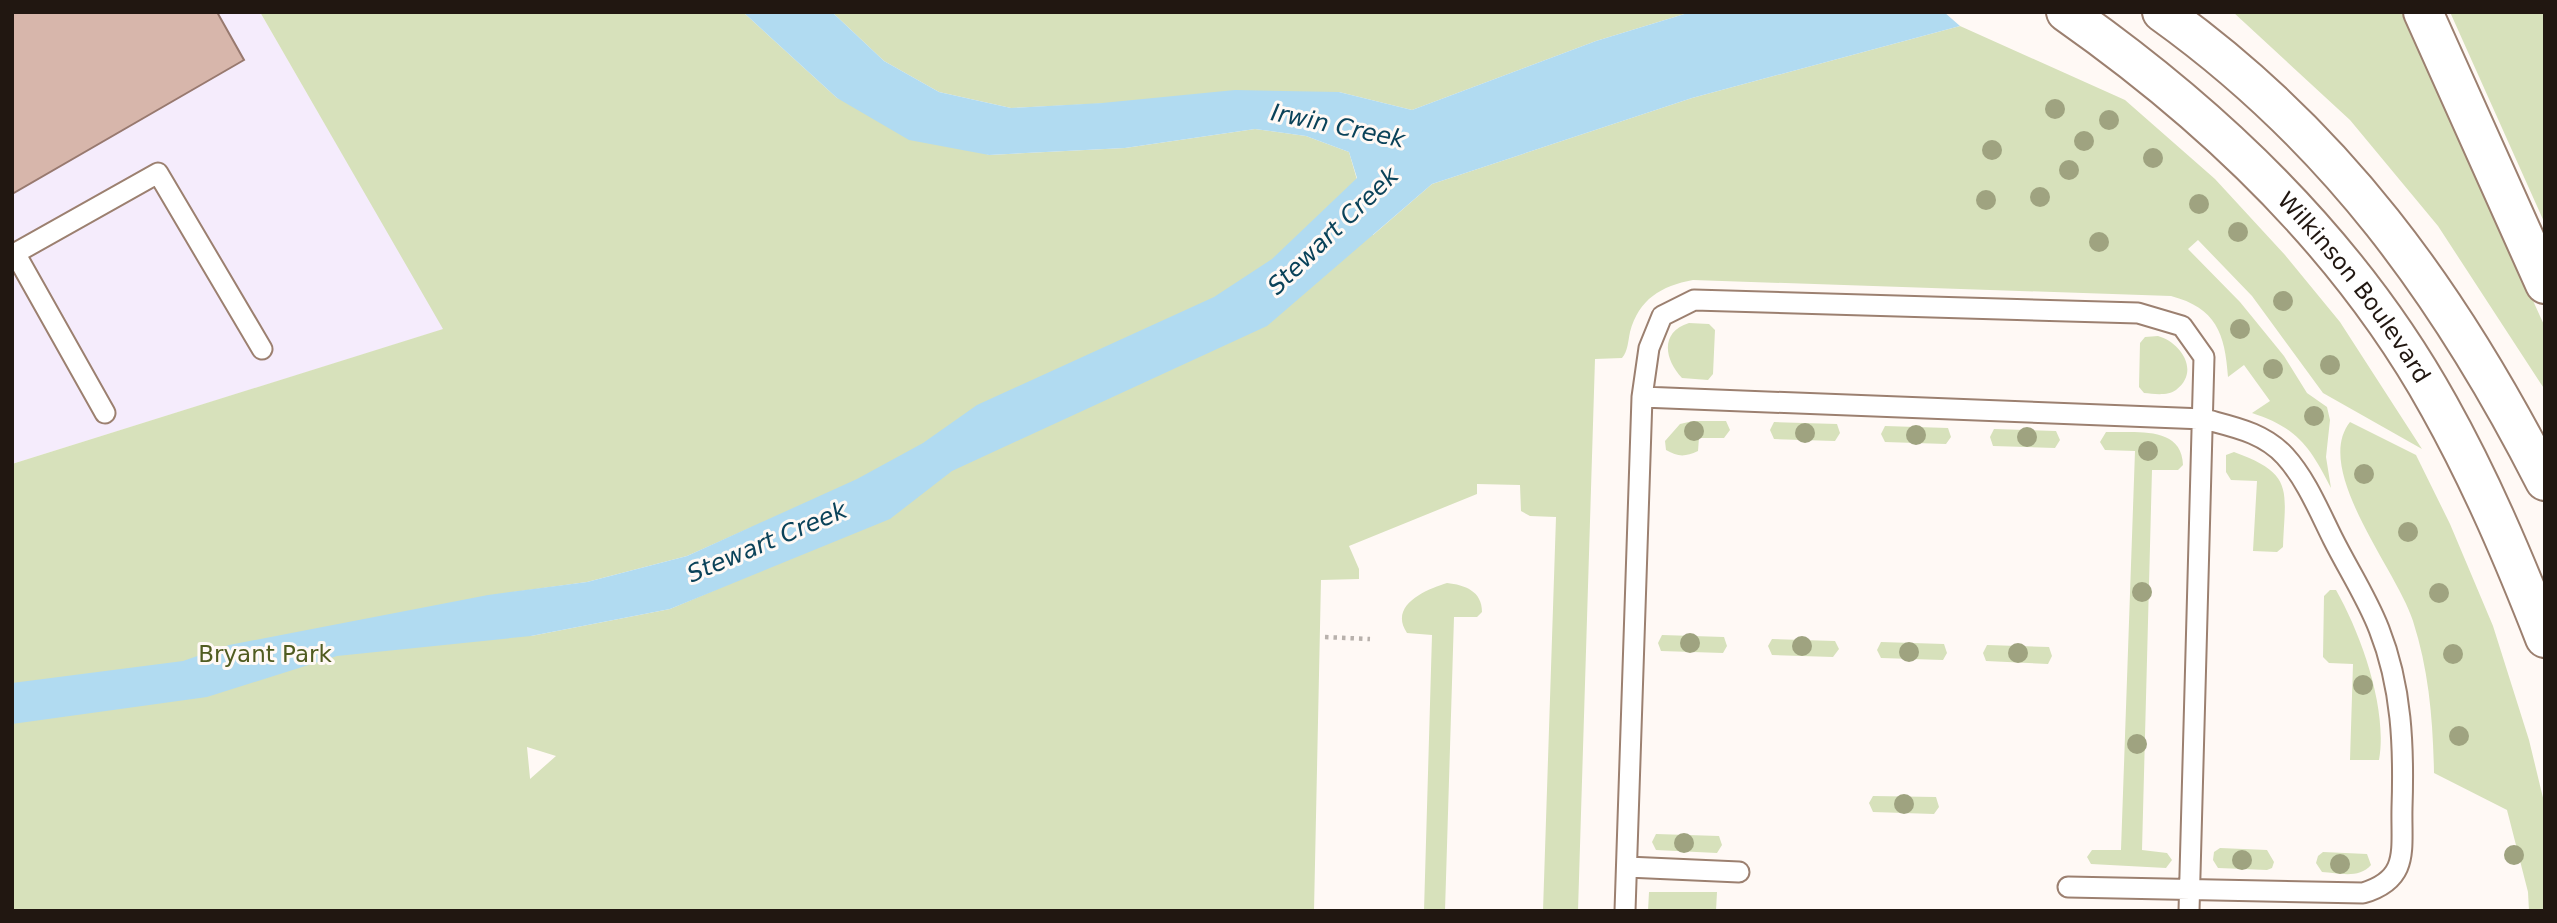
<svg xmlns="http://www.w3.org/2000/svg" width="2557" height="923" font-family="'DejaVu Sans',sans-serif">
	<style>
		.commercial { fill: #f5ecfc }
		.green { fill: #d7e1bb; fill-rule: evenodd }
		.water { fill: #b1dbf1 }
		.building { fill: #d7b6ab; stroke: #98796f; stroke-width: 2 }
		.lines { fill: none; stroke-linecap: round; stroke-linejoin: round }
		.lane-casing { stroke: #9c8070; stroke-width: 23 }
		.primary-casing { stroke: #9c8070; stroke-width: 42 }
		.highway-casing { stroke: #9c8070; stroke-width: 42 }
		.path { stroke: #b8b1ac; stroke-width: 4.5; stroke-dasharray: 3.5 5; stroke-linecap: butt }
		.lane { stroke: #fff; stroke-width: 19 }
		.primary { stroke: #fff; stroke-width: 38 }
		.highway { stroke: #fff; stroke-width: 38 }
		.tree { fill: #9fa380 }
		.labels { text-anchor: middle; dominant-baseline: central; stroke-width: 6; stroke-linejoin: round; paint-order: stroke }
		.street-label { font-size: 23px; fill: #211711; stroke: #fff9f5 }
		.park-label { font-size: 23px; fill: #505c21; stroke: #fff9f5 }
		.water-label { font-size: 24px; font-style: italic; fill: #0a4259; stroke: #fff9f5 }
	</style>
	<rect width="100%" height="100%" fill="#fff9f5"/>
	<path class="commercial" d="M12,12H260L444,329L12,464Z"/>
	<path class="green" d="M260,12H743L837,98L989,155L1125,148L1255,129L1306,136L1349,152L1373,235L1432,184L1692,98L1960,26L2125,100L2215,179L2285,255L2340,322L2422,449L2323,393L2252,296L2198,240L2188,249L2240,302L2284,356L2307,393L2327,407L2330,420L2326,457L2331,488C2310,447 2298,428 2252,413L2270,401L2244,365L2228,377C2225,333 2216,308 2171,296L1693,280C1661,286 1639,299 1630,332C1628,341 1628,351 1622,358L1595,359L1578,911H1543L1556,517L1530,516L1521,511L1520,485L1477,484V494L1349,546L1359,569V579L1321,580L1314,911H12V464L443,329ZM752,527L812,549L670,609L531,636L514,592L587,582L687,556ZM527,747L556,756L530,779V778Z
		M832,12H1691L1596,41L1412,110L1339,92L1011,108L939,92L884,61Z
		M2233,12H2402L2545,327V390L2438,226L2350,120Z
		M2450,12H2545V224Z
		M1689,323L1709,324L1715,330L1713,374L1708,380L1682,378C1664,359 1660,332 1689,323Z
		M2158,336C2180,342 2201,371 2176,390C2168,396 2154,394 2144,393L2139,387L2140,343L2145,337Z
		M1693,421H1726L1730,430L1724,438H1699L1698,451C1685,457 1678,457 1666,450L1665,441L1680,424Z
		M1774,422L1837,424L1840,433L1835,441L1774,439L1770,430Z
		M2350,422L2416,455L2450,524L2493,626L2529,740L2545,806V911H2529L2528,892L2507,810L2434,773C2433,720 2429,671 2413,621C2397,570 2312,470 2350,422Z
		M1885,426L1948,428L1951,437L1946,444L1885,442L1881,434Z
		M1994,429L2056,431L2060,440L2055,448L1993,446L1990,437Z
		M2106,432C2135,433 2182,425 2183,465L2178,470H2152L2142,850L2167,853L2172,860L2166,868L2091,864L2087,857L2092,850H2121L2135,451L2105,450L2100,442Z
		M2234,452C2295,474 2285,490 2283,547L2277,552L2253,551L2257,481L2231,480L2226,472V455Z
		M1447,583C1465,585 1482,591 1482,612L1477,617H1454L1445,911H1424L1432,635L1407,633C1388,605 1427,589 1447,583Z
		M2330,590H2336C2361,634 2388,709 2379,760H2350L2353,664L2329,663L2323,657L2324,596Z
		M1662,635L1724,637L1727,646L1723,653L1661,651L1658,643Z
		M1772,639L1835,641L1839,649L1833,657L1772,655L1768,646Z
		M1881,642L1944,644L1947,653L1943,660L1881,658L1877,650Z
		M1987,645L2049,647L2052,656L2048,664L1986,661L1983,653Z
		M1873,796L1936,797L1939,807L1934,814L1873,812L1869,803Z
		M1656,834L1719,836L1722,845L1717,853L1656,850L1652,842Z
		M2220,848L2267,850L2274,862L2272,868L2267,870L2218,868L2213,860L2214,852Z
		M2323,852L2367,854L2371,865C2359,879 2339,873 2322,872L2316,863L2318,856Z
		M1649,892H1717L1716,911H1648Z"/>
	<path class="water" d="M743,12H832L884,61L939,92L1011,108L1102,103L1235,90L1339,92L1412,110L1596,41L1691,12H1944L1960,26L1692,98L1432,184L1267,326L952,471L890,519L670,609L531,636L337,656L207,697L12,724V683L183,661L229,645L488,595L587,582L687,556L857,479L923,443L977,405L1214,297L1272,259L1357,178L1349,152L1306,136L1255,129L1125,148L989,155L909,140L837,98Z"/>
	<path class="building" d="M12,12H217L244,60L12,194Z"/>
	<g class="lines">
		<g class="lane-casing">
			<path id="lane" d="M15,253L105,413
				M12,255L158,173L262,349
				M1642,397L1649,348L1662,316L1694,300L2138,313L2182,326L2204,357L2189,911
				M1627,867L1739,872
				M1625,911L1642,397L2204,419C2233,427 2263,432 2285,456C2306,479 2319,511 2333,539C2348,569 2367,598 2379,629C2402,687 2404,747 2402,808C2401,850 2410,879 2363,893L2068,887"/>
		</g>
		<g class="primary-casing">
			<g id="primary">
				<path id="s1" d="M2066,12C2214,116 2351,247 2439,406C2481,481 2514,559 2545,638"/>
				<path d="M2162,12C2335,136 2449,293 2545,481"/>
			</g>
		</g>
		<g class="highway-casing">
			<path id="highway" d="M2423,12L2545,284"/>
		</g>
		<path class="path" d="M1325,637L1370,639"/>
		<use href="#lane" class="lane"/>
		<use href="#primary" class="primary"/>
		<use href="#highway" class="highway"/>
	</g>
	<g class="tree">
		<circle cx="2055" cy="109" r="10"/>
		<circle cx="2109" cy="120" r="10"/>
		<circle cx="2084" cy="141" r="10"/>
		<circle cx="1992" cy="150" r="10"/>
		<circle cx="2153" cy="158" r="10"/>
		<circle cx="2069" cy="170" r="10"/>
		<circle cx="2040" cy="197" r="10"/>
		<circle cx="1986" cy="200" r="10"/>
		<circle cx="2199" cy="204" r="10"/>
		<circle cx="2238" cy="232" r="10"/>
		<circle cx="2099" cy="242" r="10"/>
		<circle cx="2283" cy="301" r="10"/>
		<circle cx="2240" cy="329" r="10"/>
		<circle cx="2330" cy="365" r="10"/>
		<circle cx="2273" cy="369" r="10"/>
		<circle cx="2314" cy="416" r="10"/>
		<circle cx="1694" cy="431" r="10"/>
		<circle cx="1805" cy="433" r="10"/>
		<circle cx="1916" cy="435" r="10"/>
		<circle cx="2027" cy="437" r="10"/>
		<circle cx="2148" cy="451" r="10"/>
		<circle cx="2364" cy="474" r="10"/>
		<circle cx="2408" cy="532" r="10"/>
		<circle cx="2142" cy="592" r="10"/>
		<circle cx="2439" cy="593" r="10"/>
		<circle cx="1690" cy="643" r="10"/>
		<circle cx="1802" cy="646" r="10"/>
		<circle cx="1909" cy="652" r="10"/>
		<circle cx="2018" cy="653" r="10"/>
		<circle cx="2453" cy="654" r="10"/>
		<circle cx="2363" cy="685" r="10"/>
		<circle cx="2459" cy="736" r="10"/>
		<circle cx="2137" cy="744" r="10"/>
		<circle cx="1904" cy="804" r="10"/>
		<circle cx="1684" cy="843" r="10"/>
		<circle cx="2514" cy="855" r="10"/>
		<circle cx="2242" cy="860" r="10"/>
		<circle cx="2340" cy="864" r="10"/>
	</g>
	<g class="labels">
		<g class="street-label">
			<text stroke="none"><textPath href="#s1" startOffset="401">Wilkinson Boulevard</textPath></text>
		</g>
		<g class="park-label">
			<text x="265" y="654">Bryant Park</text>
		</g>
		<g class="water-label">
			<text transform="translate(1338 126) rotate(12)">Irwin Creek</text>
			<text transform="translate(1333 231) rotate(-44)">Stewart Creek</text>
			<text transform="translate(767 542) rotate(-23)">Stewart Creek</text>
		</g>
	</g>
	<rect width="2557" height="923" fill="none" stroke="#211711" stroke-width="28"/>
</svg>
